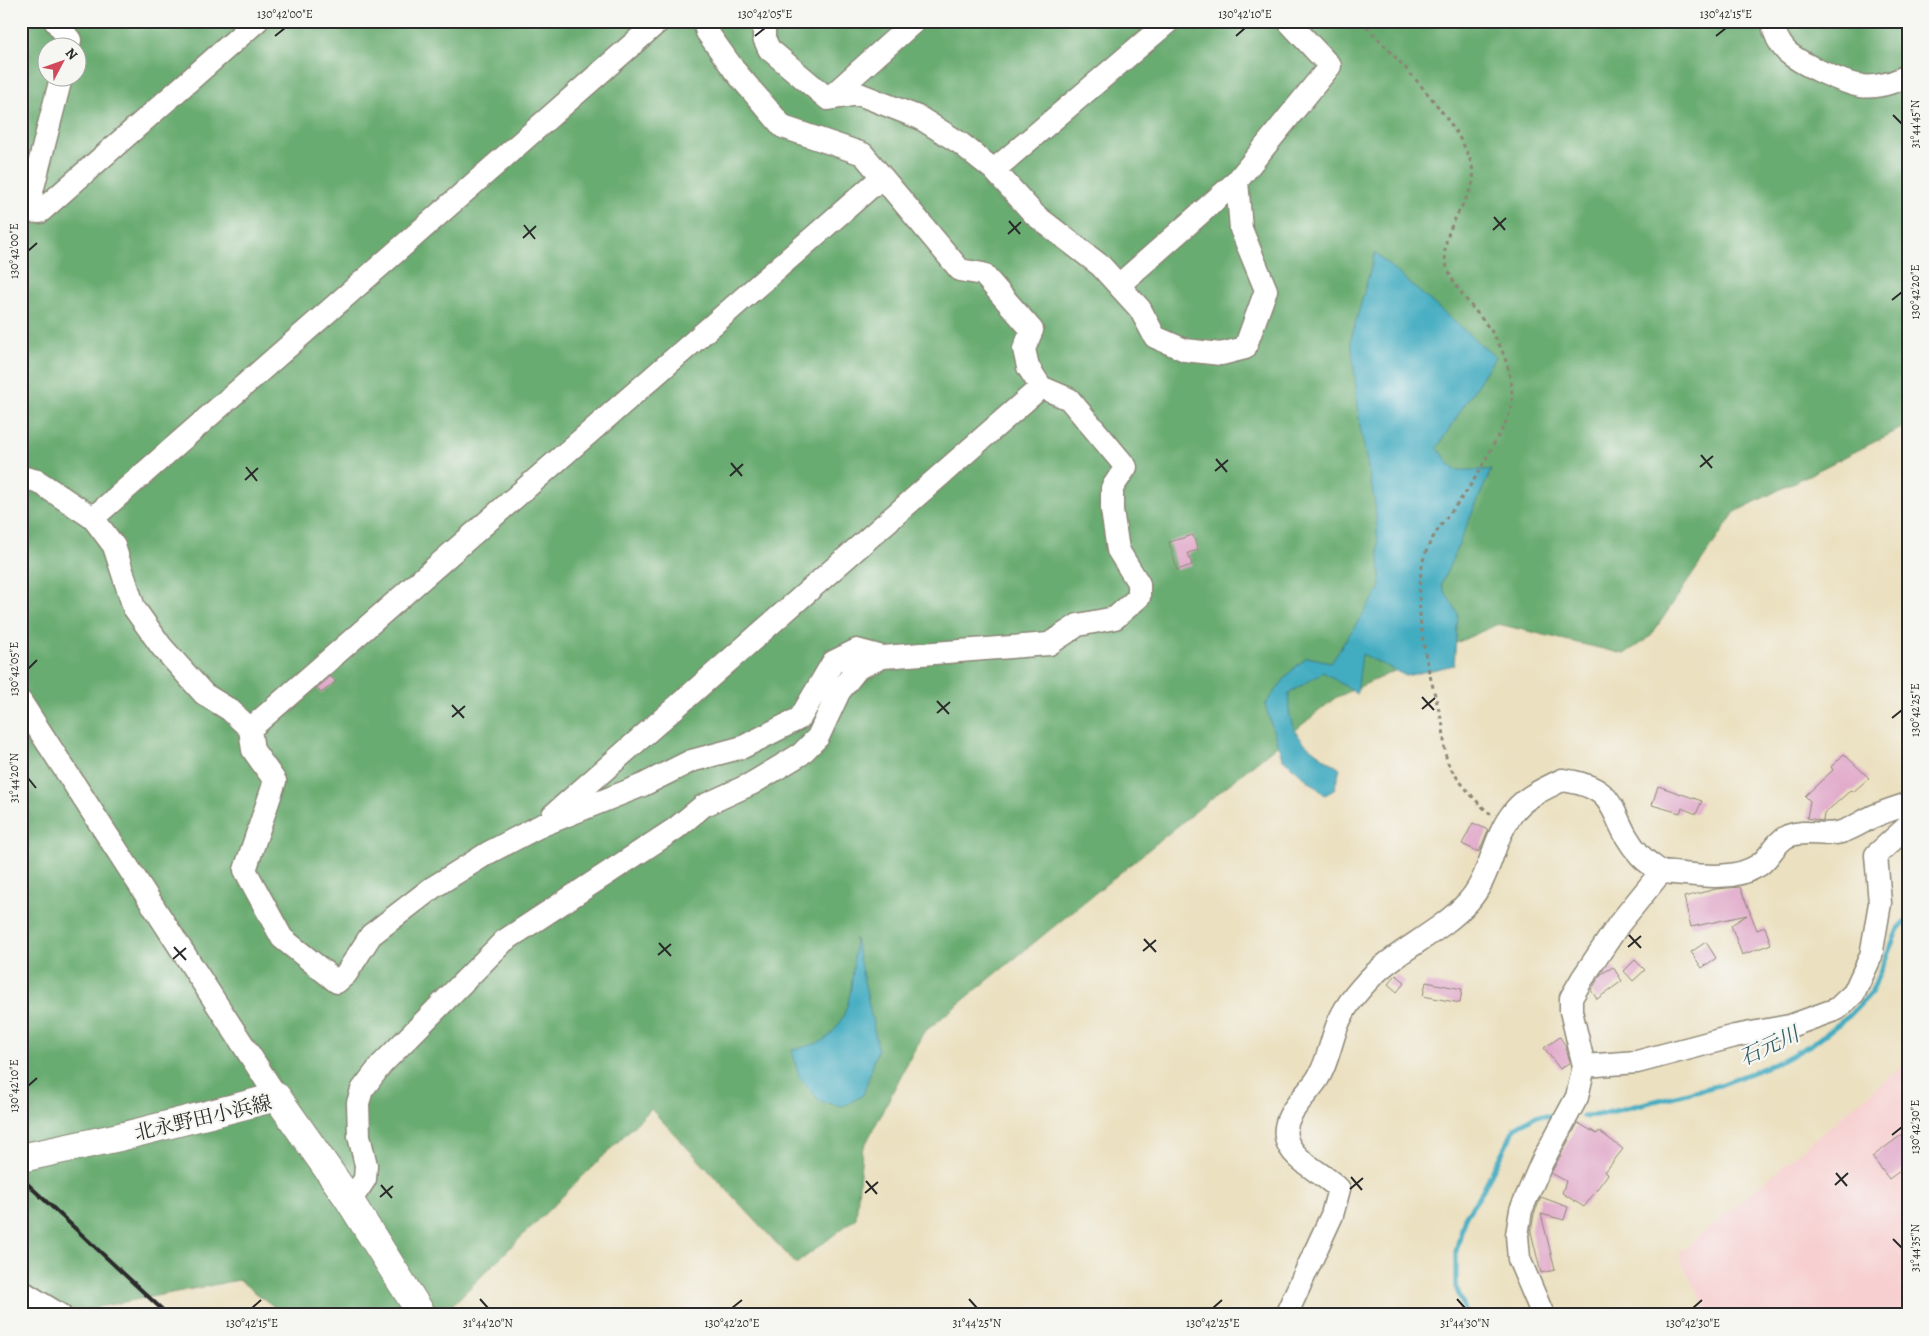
<svg xmlns="http://www.w3.org/2000/svg" width="1929" height="1336" font-family="Alegreya,'Noto Serif JP',serif">
	<style>
		.built { fill: #f7cfd0 }
		.forest { fill: #69ac71; stroke: #4a6c4e; fill-rule: evenodd }
		.water { fill: #42acc1; stroke: #366c76 }
		.lines { fill: none; stroke-linecap: round; stroke-linejoin: round }
		.stream { stroke: #42acc1; stroke-width: 5 }
		.building { fill: #e1aaca }
		.minor-casing { stroke: #8b8676; stroke-width: 25 }
		.major-casing { stroke: #8b8676; stroke-width: 30 }
		.path { stroke: #8b8676; stroke-width: 3; stroke-dasharray: 4 4; stroke-linecap: butt }
		.minor { stroke: #fff; stroke-width: 22 }
		.major { stroke: #fff; stroke-width: 28 }
		.rail { stroke: #2b2b2b; stroke-width: 4 }
		.ticks { fill: none; stroke: #2b2b2b; stroke-width: 2 }
		.labels { text-anchor: middle; dominant-baseline: central; stroke-width: 4.5; stroke-linejoin: round; paint-order: stroke }
		.street-label { font-size: 20px; fill: #2b2b2b; stroke: #f6f6f2 }
		.water-label { font-size: 21px; font-style: italic; fill: #345f67; stroke: #f6f6f2 }
		.neatline { fill: none; stroke: #2b2b2b; stroke-width: 2 }
		.ticks-label { font-size: 12px; text-anchor: middle; fill: #2b2b2b }
	</style>
	<rect width="100%" height="100%" fill="#f6f6f2"/>
	<filter id="ink" filterUnits="userSpaceOnUse"><feTurbulence type="fractalNoise" baseFrequency=".02" numOctaves="2"/><feDisplacementMap in="SourceGraphic" scale="10" xChannelSelector="R" yChannelSelector="G"/><feConvolveMatrix kernelMatrix="1 2 1 2 8 2 1 2 1" color-interpolation-filters="sRGB"/></filter>
	<filter id="wash" filterUnits="userSpaceOnUse"><feTurbulence type="fractalNoise" baseFrequency=".0096" numOctaves="4" result="noise"/><feDisplacementMap in="SourceGraphic" scale="20" xChannelSelector="R" yChannelSelector="G"/><feGaussianBlur stdDeviation="1.12" result="paint"/><feColorMatrix in="noise" values="0 0 0 0 0 0 0 0 0 0 0 0 0 0 0 0 0 1.4 0 .05"/><feComposite in="paint" operator="in"/></filter>
	<g filter="url(#wash)">
		<rect width="100%" height="100%" fill="#ebe0c0"/>
		<path class="built" d="M1908,1061V1315H1708L1678,1254Z"/>
		<path class="forest" d="M21,21H1908V425L1735,512L1650,637L1624,654L1498,624L1335,698L923,1033L862,1151L856,1218L796,1264L651,1109L442,1315H285L239,1280L56,1315H21ZM48,48H78V78H48Z"/>
		<path class="water" d="M1375,253L1495,357L1437,448L1455,470H1491L1441,585L1458,614L1454,665L1406,676L1362,654L1357,694L1323,672L1289,693C1286,738 1307,745 1340,769L1334,790L1325,795L1282,758L1265,705L1289,673L1307,657L1331,662L1381,587L1375,504L1360,427L1351,339Z
			M855,938L878,1048L863,1095L844,1106L821,1102L799,1077L792,1050C801,1047 817,1045 825,1039C855,1017 852,971 855,938Z"/>
		<g class="lines">
			<path class="stream" d="M1583,1116L1598,1115L1720,1085L1781,1061L1812,1044L1849,1016L1871,993L1898,929L1908,919
				M1467,1315L1456,1287V1251L1465,1217L1479,1197L1515,1128L1535,1116H1551"/>
		</g>
		<g id="blocks">
			<path class="building" d="M1193,535L1198,550L1188,553L1192,565L1177,570L1169,542Z
				M331,676L336,682L321,693L317,688Z
				M1844,754L1869,778L1853,792L1851,790L1824,814L1823,821L1807,818L1810,801L1805,796L1833,770L1831,767Z
				M1658,786L1702,801L1696,814L1682,808L1680,813L1652,805Z
				M1473,823L1488,830L1479,852L1462,844Z
				M1740,887L1757,930L1765,927L1771,944L1742,955L1731,925L1747,915L1691,927L1684,897L1716,889Z
				M1706,942L1716,958L1702,968L1691,952Z
				M1635,960L1645,970L1633,981L1624,971Z
				M1613,967L1622,981L1597,999L1591,990L1601,974Z
				M1396,975L1405,982L1397,992L1388,984Z
				M1426,982L1462,989L1460,1003L1423,996Z
				M1560,1037L1565,1045L1570,1062L1560,1069L1544,1048Z
				M1578,1123L1597,1134L1599,1131L1623,1149L1605,1172L1608,1174L1584,1207L1562,1193L1566,1181L1551,1173Z
				M1908,1130V1165L1889,1179L1872,1157Z
				M1541,1197L1568,1207L1564,1220L1541,1214L1555,1270L1541,1273L1531,1232L1534,1214Z"/>
		</g>
	</g>
	<g filter="url(#ink)">
		<use href="#blocks" fill-opacity="0" stroke="#8b8676" stroke-width="1"/>
		<g class="lines">
			<g class="minor-casing">
				<path id="minor" d="M55,21L70,40L68,48
					M764,21V38L769,49L828,99L859,94L920,118L960,143L994,170L1035,215L1101,266L1140,309L1155,337L1185,350L1221,354L1245,348L1266,290L1241,229L1237,181L1330,66L1288,21
					M1772,21C1774,32 1779,44 1787,52C1801,64 1841,82 1860,86C1875,88 1895,83 1908,75
					M828,99L915,21
					M994,170L1169,21
					M27,211L40,212L257,21
					M21,215L27,211L61,78
					M1119,285L1237,181
					M21,477L37,481L93,518L114,546L134,608L161,646L204,694L230,710L250,729L253,750L275,781L245,870L282,938L337,982L346,974L371,935L432,888L488,853L540,826L643,785L691,761L743,747L800,718L833,662L857,650L883,657
					M93,518L659,21
					M21,702L277,1097
					M250,729L881,178
					M553,815L1041,387
					M1661,872C1692,874 1732,883 1759,865C1770,858 1775,842 1788,836C1806,829 1823,837 1841,832C1852,829 1862,822 1872,817C1883,812 1896,808 1908,804
					M1584,1066L1637,1062L1735,1036L1790,1026L1837,1009L1854,993L1871,956L1880,903L1876,855L1908,826
					M348,1198L357,1191L365,1179L366,1165L359,1136L358,1103L362,1090L381,1065L504,941L675,829L703,806L751,784L801,754L818,737L839,692L858,668L883,657L1049,644L1078,625L1115,618L1139,597V584L1118,550L1112,510V488L1126,467L1069,399L1041,387L1028,367L1024,349L1032,330L983,274L960,270L863,154L783,127L735,71L707,32L704,21
					M21,1291L60,1315
					M1286,1315L1332,1215L1339,1189C1324,1173 1290,1160 1286,1137C1282,1114 1307,1096 1318,1078C1330,1059 1331,1035 1342,1015C1347,1005 1355,995 1362,987C1392,951 1437,936 1468,902C1491,877 1492,840 1512,814C1524,797 1544,789 1562,780C1625,788 1606,818 1640,855C1646,862 1655,867 1661,872L1619,924L1582,979L1571,998V1011L1584,1066L1577,1097L1542,1162L1521,1210L1517,1235L1519,1259L1543,1315"/>
			</g>
			<g class="major-casing">
				<path id="major" d="M21,1158L124,1136L277,1097L348,1198L422,1315"/>
			</g>
			<path class="path" d="M1361,21C1388,50 1486,145 1472,185C1462,213 1436,237 1448,270C1458,294 1477,311 1492,332C1504,350 1512,375 1512,396C1513,412 1504,425 1497,438C1488,454 1480,471 1470,486C1454,511 1427,536 1422,566C1413,619 1429,672 1442,722C1445,735 1443,751 1448,763C1452,774 1481,808 1491,814"/>
			<use href="#minor" class="minor"/>
			<use href="#major" class="major"/>
			<path class="rail" d="M21,1178L168,1315"/>
		</g>
	</g>
	<path class="ticks" d="M275,36L285,28M755,36L765,28M1236,36L1245,28M1716,36L1726,28M1893,115L1902,124M1494,217L1505,230M1009,221L1020,234M524,225L535,239M1493,230L1506,218M1008,234L1021,222M523,238L536,226M28,251L37,243M1892,300L1902,292M1701,455L1712,468M1216,459L1227,472M731,463L742,476M246,467L257,481M1700,467L1713,456M1215,471L1228,460M730,476L743,464M245,480L258,468M28,669L37,660M1422,697L1434,710M937,701L949,714M452,705L464,718M1422,709L1435,698M937,713L950,702M452,717L465,706M1892,718L1902,710M28,778L36,788M1629,935L1641,948M1144,939L1156,952M659,943L671,956M174,947L186,960M1628,947L1641,936M1143,951L1156,940M658,955L671,944M173,959L186,948M28,1086L37,1078M1892,1135L1902,1127M1836,1173L1847,1186M1351,1177L1362,1190M866,1181L877,1194M381,1185L392,1198M1835,1185L1848,1173M1350,1189L1363,1178M865,1193L878,1182M380,1197L393,1186M1893,1239L1902,1248M480,1299L488,1308M969,1299L977,1308M1457,1299L1465,1308M252,1308L261,1300M732,1308L742,1300M1213,1308L1222,1300M1693,1308L1702,1300"/>
	<g class="labels">
		<g class="street-label">
			<text transform="translate(203 1118) rotate(-13)">北永野田小浜線</text>
		</g>
		<g class="water-label">
			<text transform="translate(1769 1046) rotate(-25)">石元川</text>
		</g>
	</g>
	<rect width="1929" height="1336" fill="none" stroke="#f6f6f2" stroke-width="55"/>
	<g transform="translate(62 62) rotate(49)"><circle r="24" fill="#f6f6f2" stroke="#a5a5a2"/>
	<path d="M0-4L9 19L0 12L-9 19Z" fill="#d1495b"/>
	<text y="-8" font-size="14" font-weight="bold" text-anchor="middle" fill="#2b2b2b">N</text>
	</g>
	<rect x="28" y="28" width="1874" height="1280" class="neatline"/>
	<g class="ticks-label">
		<text x="285" y="18">130°42'00"E</text>
		<text x="765" y="18">130°42'05"E</text>
		<text x="1245" y="18">130°42'10"E</text>
		<text x="1726" y="18">130°42'15"E</text>
		<text transform="translate(1915 124) rotate(-90)" y="4">31°44'45"N</text>
		<text transform="translate(14 251) rotate(-90)" y="4">130°42'00"E</text>
		<text transform="translate(1915 292) rotate(-90)" y="4">130°42'20"E</text>
		<text transform="translate(14 669) rotate(-90)" y="4">130°42'05"E</text>
		<text transform="translate(1915 710) rotate(-90)" y="4">130°42'25"E</text>
		<text transform="translate(14 778) rotate(-90)" y="4">31°44'20"N</text>
		<text transform="translate(14 1086) rotate(-90)" y="4">130°42'10"E</text>
		<text transform="translate(1915 1127) rotate(-90)" y="4">130°42'30"E</text>
		<text transform="translate(1915 1248) rotate(-90)" y="4">31°44'35"N</text>
		<text x="252" y="1327">130°42'15"E</text>
		<text x="488" y="1327">31°44'20"N</text>
		<text x="732" y="1327">130°42'20"E</text>
		<text x="977" y="1327">31°44'25"N</text>
		<text x="1213" y="1327">130°42'25"E</text>
		<text x="1465" y="1327">31°44'30"N</text>
		<text x="1693" y="1327">130°42'30"E</text>
	</g>
</svg>
